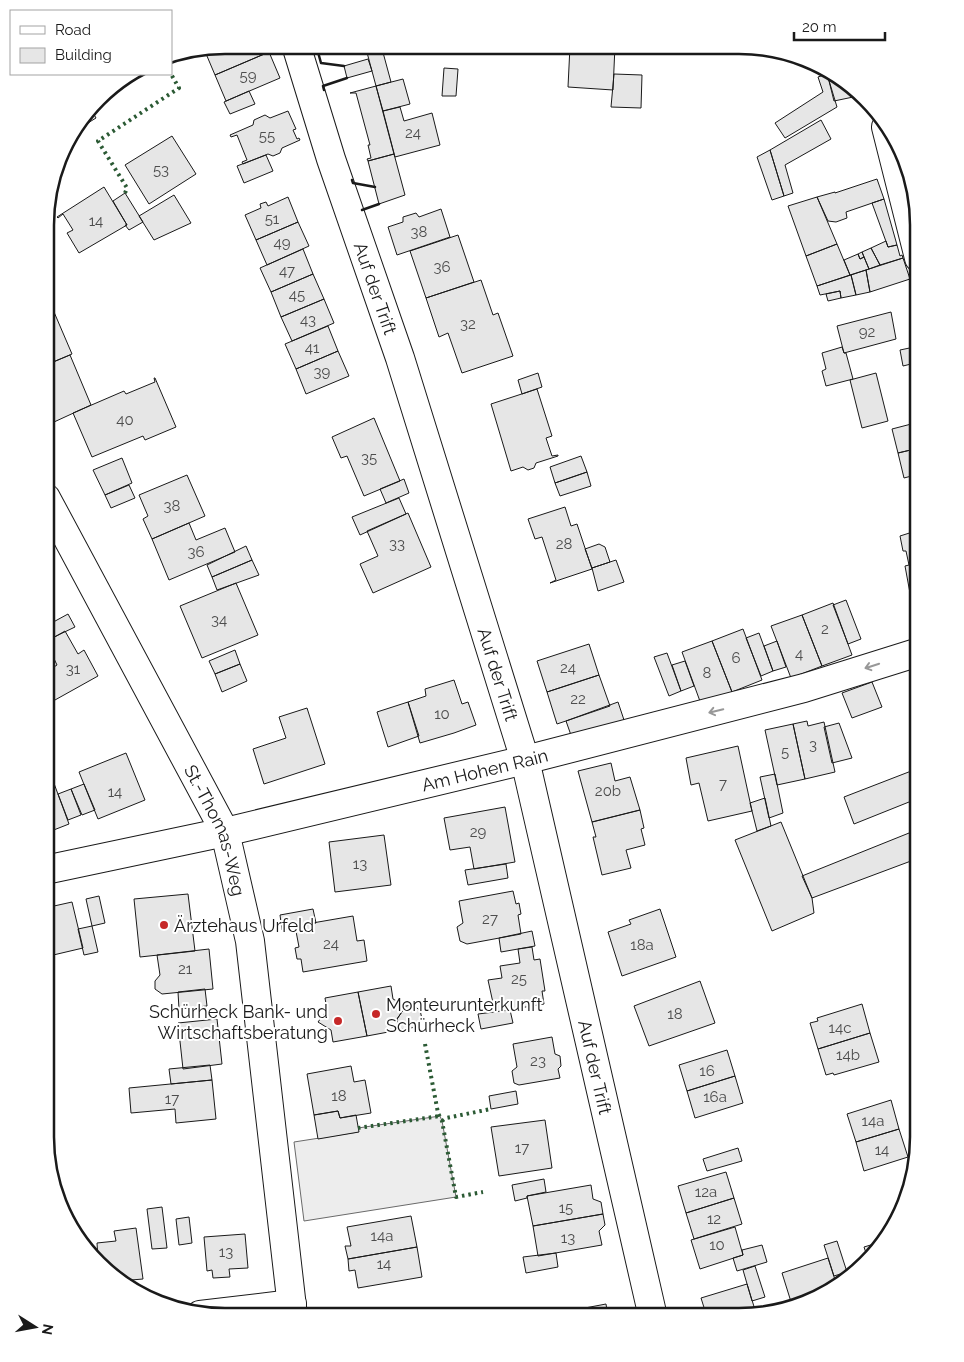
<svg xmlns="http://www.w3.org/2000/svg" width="964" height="1362" font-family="Raleway,sans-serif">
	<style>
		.built { fill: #ededed; stroke: #6a6a6a }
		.building { fill: #e6e6e6; stroke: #1a1a1a }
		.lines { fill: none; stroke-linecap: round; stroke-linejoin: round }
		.minor-casing { stroke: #1a1a1a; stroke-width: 30 }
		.minor { stroke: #fff; stroke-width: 28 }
		.hedge { stroke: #2b5a34; stroke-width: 4; stroke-dasharray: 2.5 4; stroke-linecap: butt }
		.wall { stroke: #1a1a1a; stroke-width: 2.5 }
		.oneway { stroke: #989898 }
		.poi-dot { fill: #c62828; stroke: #fff; stroke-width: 2 }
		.labels { text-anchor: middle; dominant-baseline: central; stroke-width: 4; stroke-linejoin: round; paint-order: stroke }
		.number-label { font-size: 15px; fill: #4d4d4d }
		.street-label { font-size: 18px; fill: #1a1a1a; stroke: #fff }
		.poi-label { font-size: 18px; fill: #1a1a1a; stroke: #fff; text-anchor: start }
		.rim { fill: none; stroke: #1a1a1a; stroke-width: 2.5 }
	</style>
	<rect width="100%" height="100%" fill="#fff"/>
	<path class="built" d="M440,1116L442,1121L456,1197L304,1221L294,1142L358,1132V1128Z"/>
	<path class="building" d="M225,45H266L269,52L215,75L204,49Z
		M365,45H381L391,82L376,86Z
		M570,46H615L613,90L568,87Z
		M763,47L776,52L765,55Z
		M269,52L280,78L226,101L215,75Z
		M368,59L372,71L347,78L344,66Z
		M444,68L458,69L456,96H442Z
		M827,73L848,82L858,96L834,101Z
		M134,74H145L121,88L118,83Z
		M614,74L642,75L641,108L611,107Z
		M827,74L837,107L785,138L775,123L823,92L818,77Z
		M403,79L410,104L383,111L376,86Z
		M118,83L121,88L98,103L97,101L107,89Z
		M376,86L394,154L368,161L367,159L371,158L368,145H370L356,93H350Z
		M249,91L255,104L230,114L224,102Z
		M400,107L404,121L432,113L440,145L395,157L383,111Z
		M91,109L96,118L83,126L80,122Z
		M288,111L296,129L293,130L297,139L299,138L300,140L282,148L280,153L273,156L268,154L243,164L242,162L247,160L237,135L231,137L230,135L253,125L254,120L265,115L270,118Z
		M821,120L831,139L785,165L793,193L784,196L770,150Z
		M172,136L196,174L149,204L125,165Z
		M770,150L784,196L772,200L757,157Z
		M394,154L405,195L379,204L368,161Z
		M266,155L273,171L244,183L237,166Z
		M877,179L884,199L846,212L847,218L836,222L828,221L817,197L835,192V193Z
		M104,187L127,225L79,253L67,233L73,230L63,214L58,218L57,217Z
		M125,193L143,222L129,230L125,225H127L113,201Z
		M174,195L191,223L154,240L139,216Z
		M288,197L298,222L256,240L245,215L261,208L260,204L266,202L268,206Z
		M817,197L837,244L806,256L788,206Z
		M884,199L897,245L888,247L872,203Z
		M441,209L450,237L397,255L388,227L403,222V217L416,213L419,217Z
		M298,222L309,246L267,265L256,240Z
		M458,235L474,282L426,298L410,251Z
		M886,241L888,247L897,245L900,256L902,255L903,258L880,265L871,248Z
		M837,244L850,275L817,286L806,256Z
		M871,248L880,265L869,269L862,252Z
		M303,249L313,274L271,292L260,268Z
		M862,252L864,257L860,259L858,254Z
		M858,254L860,259L864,257L869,269L850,275L844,260Z
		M903,258L910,279L870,292L866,270Z
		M866,270L870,292L856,295L851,275Z
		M313,274L324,299L281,317L271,292Z
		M851,275L856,295L841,298L840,291L820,295L817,286Z
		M481,280L493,315L498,313L513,356L462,373L448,333L439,337L426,298Z
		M840,291L841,298L828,301L826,294Z
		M324,299L334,323L292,341L281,317Z
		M54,312L72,354L46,365V315Z
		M891,312L896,339L844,353L837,326Z
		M328,326L338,351L296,369L285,344Z
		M919,346V362L903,366L900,350Z
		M842,347L844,353H846L853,379L826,386L822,371L826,369L822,353Z
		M338,351L349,376L306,394L296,369Z
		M70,355L91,405L54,422L46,404V365Z
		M538,373L542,387L522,394L518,380Z
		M876,373L888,421L862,428L850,380Z
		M154,378H155L176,427L145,440L143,436L92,457L73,413L124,391L126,394L155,382Z
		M537,389L552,436L546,438L552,456L558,455V456L536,463L534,468L528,470L523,467L511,471L491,404Z
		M374,418L400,481L364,496L347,456L341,458L332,437Z
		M919,422V448L898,453L892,429Z
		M919,448V474L904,478L898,453Z
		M581,456L587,472L555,483L550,467Z
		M122,458L132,483L105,495L93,470Z
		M587,472L591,486L560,496L555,483Z
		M187,475L205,516L152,539L143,519L148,516L139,495Z
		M404,479L409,493L386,503L380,489Z
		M129,485L135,498L111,508L105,495Z
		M919,495V514L914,496Z
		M399,498L406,514L360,535L352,517Z
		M565,507L571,526L577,524L592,569L550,583L556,580L542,537L535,539L528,519Z
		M408,513L431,567L373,593L360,564L378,556L367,531Z
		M189,523L196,540L225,528L235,552L169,580L152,539Z
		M919,530V614L917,603L912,604L905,566L909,565L906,551H903L900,536Z
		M599,544L605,547L610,562L592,568L585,549Z
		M246,546L252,560L212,577L207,565Z
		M252,560L259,575L217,590L212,577Z
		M616,560L624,582L598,591L592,568Z
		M236,583L258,635L202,658L180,606Z
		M846,600L861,639L848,644L833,605Z
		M833,603L852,655L822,666L802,615Z
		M68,614L75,627L52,638L46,626Z
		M802,615L822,666L791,678L771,626Z
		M743,629L762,680L732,692L712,641Z
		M65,631L78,654L84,650L98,676L46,705V672L57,665L46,642Z
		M759,633L773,671L761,676L746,638Z
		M712,641L732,692L701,704L682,652Z
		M777,641L786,667L773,671L764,646Z
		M589,644L599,675L547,692L537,661Z
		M235,650L240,664L215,674L209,661Z
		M667,653L681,691L669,696L654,657Z
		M685,661L694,686L681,691L672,665Z
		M240,664L247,681L222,692L215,674Z
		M599,675L610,706L557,724L547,692Z
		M454,680L462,704L468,702L476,725L454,733L420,743L408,702L426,696L425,689Z
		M872,682L882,707L852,718L842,693Z
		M919,686V713H918L911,689Z
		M408,702L419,736L388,747L377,712Z
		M618,702L625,723L572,738L566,721Z
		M307,708L325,764L264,784L253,749L286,738L279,717Z
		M807,721L808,726L824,722L835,772L805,779L793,724Z
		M839,723L852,758L832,763L824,727Z
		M793,724L805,779L777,785L765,730Z
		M738,746L752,811L708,821L699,783L691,785L686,758Z
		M126,753L145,800L98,819L79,772Z
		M611,763L615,781L630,777L640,810L592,822L578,771Z
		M919,768V798L854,824L844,797Z
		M775,774L783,813L769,818L760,777Z
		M52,778L69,824L46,833V781Z
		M84,784L95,810L82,815L71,789Z
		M71,789L81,815L68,820L58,794Z
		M765,798L771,826L757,831L750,803Z
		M505,807L515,862L474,869L470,847L450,850L444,818Z
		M640,810L644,828L641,829L645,845L626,850L631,868L602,875L593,837H596L592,822Z
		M781,822L812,898L814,913L772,931L735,840Z
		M919,829V858L812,898L802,876Z
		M384,835L391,885L335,892L329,842Z
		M506,864L508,878L468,885L465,870Z
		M513,891L516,904L519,903L521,914L518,915L521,934L467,944L460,941L457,927L463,923L459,901Z
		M188,894L195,951L140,957L134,899Z
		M99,896L105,923L92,926L86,899Z
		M72,902L83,948L49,956L45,942V908Z
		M313,909L316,923L282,930L280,915Z
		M660,909L676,957L622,976L608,932L631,924L629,920Z
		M353,916L357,941L364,940L367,961L303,972L301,959H297L295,948L299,947L295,926Z
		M92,926L98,952L84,955L78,929Z
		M532,931L535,946L501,952L499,938Z
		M45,942L49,956L45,957Z
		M532,947L534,960L540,959L545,991H542L544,1004L495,1012L488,980L502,978L500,966L520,963L518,949Z
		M209,949L213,989L162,994L155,989V981L160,975L157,955Z
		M700,981L715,1023L649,1046L634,1006Z
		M391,986L393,999L406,1006L397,1019L399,1030L367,1036L358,992Z
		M205,989L207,1006L179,1009L178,992Z
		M358,992L367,1036L333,1042L331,1030L318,1022L327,1010L325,998Z
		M862,1004L870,1033L818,1049L810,1023L818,1021L817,1018Z
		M412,1005L420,1010L422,1019L416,1027L399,1030L397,1019L406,1006Z
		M510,1010L513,1023L481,1029L478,1014Z
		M217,1019L222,1064L183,1069L178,1023Z
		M870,1033L879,1062L834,1075L833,1073L826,1075L818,1049Z
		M552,1037L555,1054L560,1056L561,1066L558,1069L560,1078L519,1085L514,1083L512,1071L517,1067L513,1044Z
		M727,1050L735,1076L687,1091L679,1065Z
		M210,1065L212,1080L171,1084L169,1069Z
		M351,1066L354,1082L365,1080L371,1113L340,1118L338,1111L314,1115L307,1074Z
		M735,1076L743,1103L695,1118L687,1091Z
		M212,1080L216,1119L176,1123L175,1109L131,1113L129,1088Z
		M516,1091L518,1104L491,1109L489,1096Z
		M891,1100L899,1129L856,1142L847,1114Z
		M338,1111L340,1118L356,1115L359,1132L318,1139L314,1115Z
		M545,1120L552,1168L499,1176L491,1127Z
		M899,1129L908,1157L864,1171L856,1142Z
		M738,1148L742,1161L707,1171L703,1159Z
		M726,1172L734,1198L686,1213L678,1186Z
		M544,1179L546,1192L527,1196V1198L515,1201L512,1185Z
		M591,1185L593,1199L601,1202L603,1214L533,1226L527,1196Z
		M734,1198L742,1224L694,1239L686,1213Z
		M162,1207L167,1248L152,1249L147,1209Z
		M603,1214L605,1225L599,1231L602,1245L538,1256L533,1226Z
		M411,1216L417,1247L348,1259L345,1246H351L347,1227Z
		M189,1217L192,1243L179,1245L176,1219Z
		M735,1227L743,1255L700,1269L691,1240Z
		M136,1228L143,1279L119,1281L116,1280L98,1259L97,1243L116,1241L114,1231Z
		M245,1234L248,1268L229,1269L230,1277L213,1278L212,1270L207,1271L204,1237Z
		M837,1241L847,1272L834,1276L824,1245Z
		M884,1241L867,1256L864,1247Z
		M762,1245L767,1262L737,1271L733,1258L743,1255L742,1250Z
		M417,1247L422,1277L358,1288L355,1270L349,1271L348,1259Z
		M556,1253L558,1267L526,1273L523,1257Z
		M828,1258L836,1283L818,1299L792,1305L782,1273Z
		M755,1266L765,1297L752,1301L743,1270Z
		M747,1284L756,1313L739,1317H707L701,1298Z
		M606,1304L608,1317H570L569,1311Z
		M334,1312V1316H319L318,1313Z"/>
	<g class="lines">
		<g class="minor-casing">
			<g id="minor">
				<path id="s1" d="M296,45L331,159L400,358L525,760L653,1317"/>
				<path d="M886,127L919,258"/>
				<path id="s2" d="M46,498L225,832L250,941L293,1316"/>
				<path id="s3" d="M45,870L225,832L525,760L804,688L919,652"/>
				<path d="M200,1315L292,1304"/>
			</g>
		</g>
		<use href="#minor" class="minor"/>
		<path class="hedge" d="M125,193L127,188L98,141L179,88L171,74
			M425,1044L438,1113L442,1121L456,1197L483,1192
			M442,1121L446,1118L491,1109
			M358,1128L440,1116"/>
		<path class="wall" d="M316,45L321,63L344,66
			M324,90L323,86L347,78
			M352,180L353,183L375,187
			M362,210L379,204"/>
	</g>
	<defs><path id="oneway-shaft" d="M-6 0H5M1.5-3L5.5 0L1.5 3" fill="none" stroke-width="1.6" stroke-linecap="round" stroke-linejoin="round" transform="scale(1.25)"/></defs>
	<g class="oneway">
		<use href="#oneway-shaft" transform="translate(872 666) rotate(162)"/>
		<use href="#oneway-shaft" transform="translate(716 711) rotate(166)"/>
	</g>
	<g class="poi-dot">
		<circle cx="164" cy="925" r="5"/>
		<circle cx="376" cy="1014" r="5"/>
		<circle cx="338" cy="1021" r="5"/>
	</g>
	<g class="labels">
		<g class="number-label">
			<text x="248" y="76">59</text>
			<text x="413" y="133">24</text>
			<text x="267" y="136">55</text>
			<text x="161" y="170">53</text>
			<text x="272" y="219">51</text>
			<text x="96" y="221">14</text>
			<text x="419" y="232">38</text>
			<text x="282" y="243">49</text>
			<text x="442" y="267">36</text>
			<text x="287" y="271">47</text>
			<text x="297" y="295">45</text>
			<text x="308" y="320">43</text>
			<text x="468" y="324">32</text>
			<text x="867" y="332">92</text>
			<text x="312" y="348">41</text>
			<text x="322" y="372">39</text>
			<text x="125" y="420">40</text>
			<text x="369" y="458">35</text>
			<text x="172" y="506">38</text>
			<text x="397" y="544">33</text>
			<text x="564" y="544">28</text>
			<text x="196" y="552">36</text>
			<text x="219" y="620">34</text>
			<text x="825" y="629">2</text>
			<text x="799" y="654">4</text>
			<text x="736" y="658">6</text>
			<text x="568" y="668">24</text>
			<text x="73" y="669">31</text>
			<text x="707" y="673">8</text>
			<text x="578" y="699">22</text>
			<text x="442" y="714">10</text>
			<text x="813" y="745">3</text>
			<text x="785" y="752">5</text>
			<text x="723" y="784">7</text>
			<text x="608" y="791">20b</text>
			<text x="115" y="792">14</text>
			<text x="478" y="832">29</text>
			<text x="360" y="864">13</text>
			<text x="490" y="919">27</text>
			<text x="331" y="944">24</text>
			<text x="642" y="945">18a</text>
			<text x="185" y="969">21</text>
			<text x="519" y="979">25</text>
			<text x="675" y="1014">18</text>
			<text x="840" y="1028">14c</text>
			<text x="848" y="1055">14b</text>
			<text x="538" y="1061">23</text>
			<text x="707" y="1071">16</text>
			<text x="339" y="1096">18</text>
			<text x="715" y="1097">16a</text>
			<text x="172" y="1099">17</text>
			<text x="873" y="1121">14a</text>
			<text x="522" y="1148">17</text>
			<text x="882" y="1150">14</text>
			<text x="706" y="1192">12a</text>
			<text x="566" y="1208">15</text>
			<text x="714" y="1219">12</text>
			<text x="382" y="1236">14a</text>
			<text x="568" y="1238">13</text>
			<text x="717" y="1245">10</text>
			<text x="226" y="1252">13</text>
			<text x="384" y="1264">14</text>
		</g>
		<g class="street-label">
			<text stroke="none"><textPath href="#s1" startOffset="256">Auf der Trift</textPath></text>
			<text stroke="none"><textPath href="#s1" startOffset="661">Auf der Trift</textPath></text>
			<text stroke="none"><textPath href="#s3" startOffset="451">Am Hohen Rain</textPath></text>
			<text stroke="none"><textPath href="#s2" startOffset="374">St.-Thomas-Weg</textPath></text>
			<text stroke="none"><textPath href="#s1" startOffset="1066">Auf der Trift</textPath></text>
		</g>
		<g class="poi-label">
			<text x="174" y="925">Ärztehaus Urfeld</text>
			<text x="386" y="1004">Monteurunterkunft<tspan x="386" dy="21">Schürheck</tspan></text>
			<text x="328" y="1011" text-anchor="end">Schürheck Bank- und<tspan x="328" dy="21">Wirtschaftsberatung</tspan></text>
		</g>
	</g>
	<path d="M0 0H964V1362H0ZM225 54H739A171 171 0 0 1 910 225V1137A171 171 0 0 1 739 1308H225A171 171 0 0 1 54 1137V225A171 171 0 0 1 225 54Z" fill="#fff" fill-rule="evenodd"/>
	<path class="rim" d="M225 54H739A171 171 0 0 1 910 225V1137A171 171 0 0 1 739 1308H225A171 171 0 0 1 54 1137V225A171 171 0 0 1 225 54Z"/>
	<rect x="10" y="10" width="162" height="65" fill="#ffffff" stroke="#a3a3a3"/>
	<rect x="20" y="26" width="25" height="8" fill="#ffffff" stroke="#a3a3a3"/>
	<text x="55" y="35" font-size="15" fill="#1a1a1a">Road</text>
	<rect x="20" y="48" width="25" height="15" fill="#e6e6e6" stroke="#a3a3a3"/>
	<text x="55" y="60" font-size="15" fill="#1a1a1a">Building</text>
	<g transform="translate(35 1327) rotate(101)" stroke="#ffffff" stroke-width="4" paint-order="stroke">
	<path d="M0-4L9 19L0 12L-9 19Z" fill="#1a1a1a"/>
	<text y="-8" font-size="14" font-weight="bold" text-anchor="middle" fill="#1a1a1a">N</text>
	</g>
	<path d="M794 32v8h91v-8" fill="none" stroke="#1a1a1a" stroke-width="2.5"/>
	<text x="802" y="32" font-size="15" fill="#1a1a1a" stroke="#ffffff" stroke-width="4" paint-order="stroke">20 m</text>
</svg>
